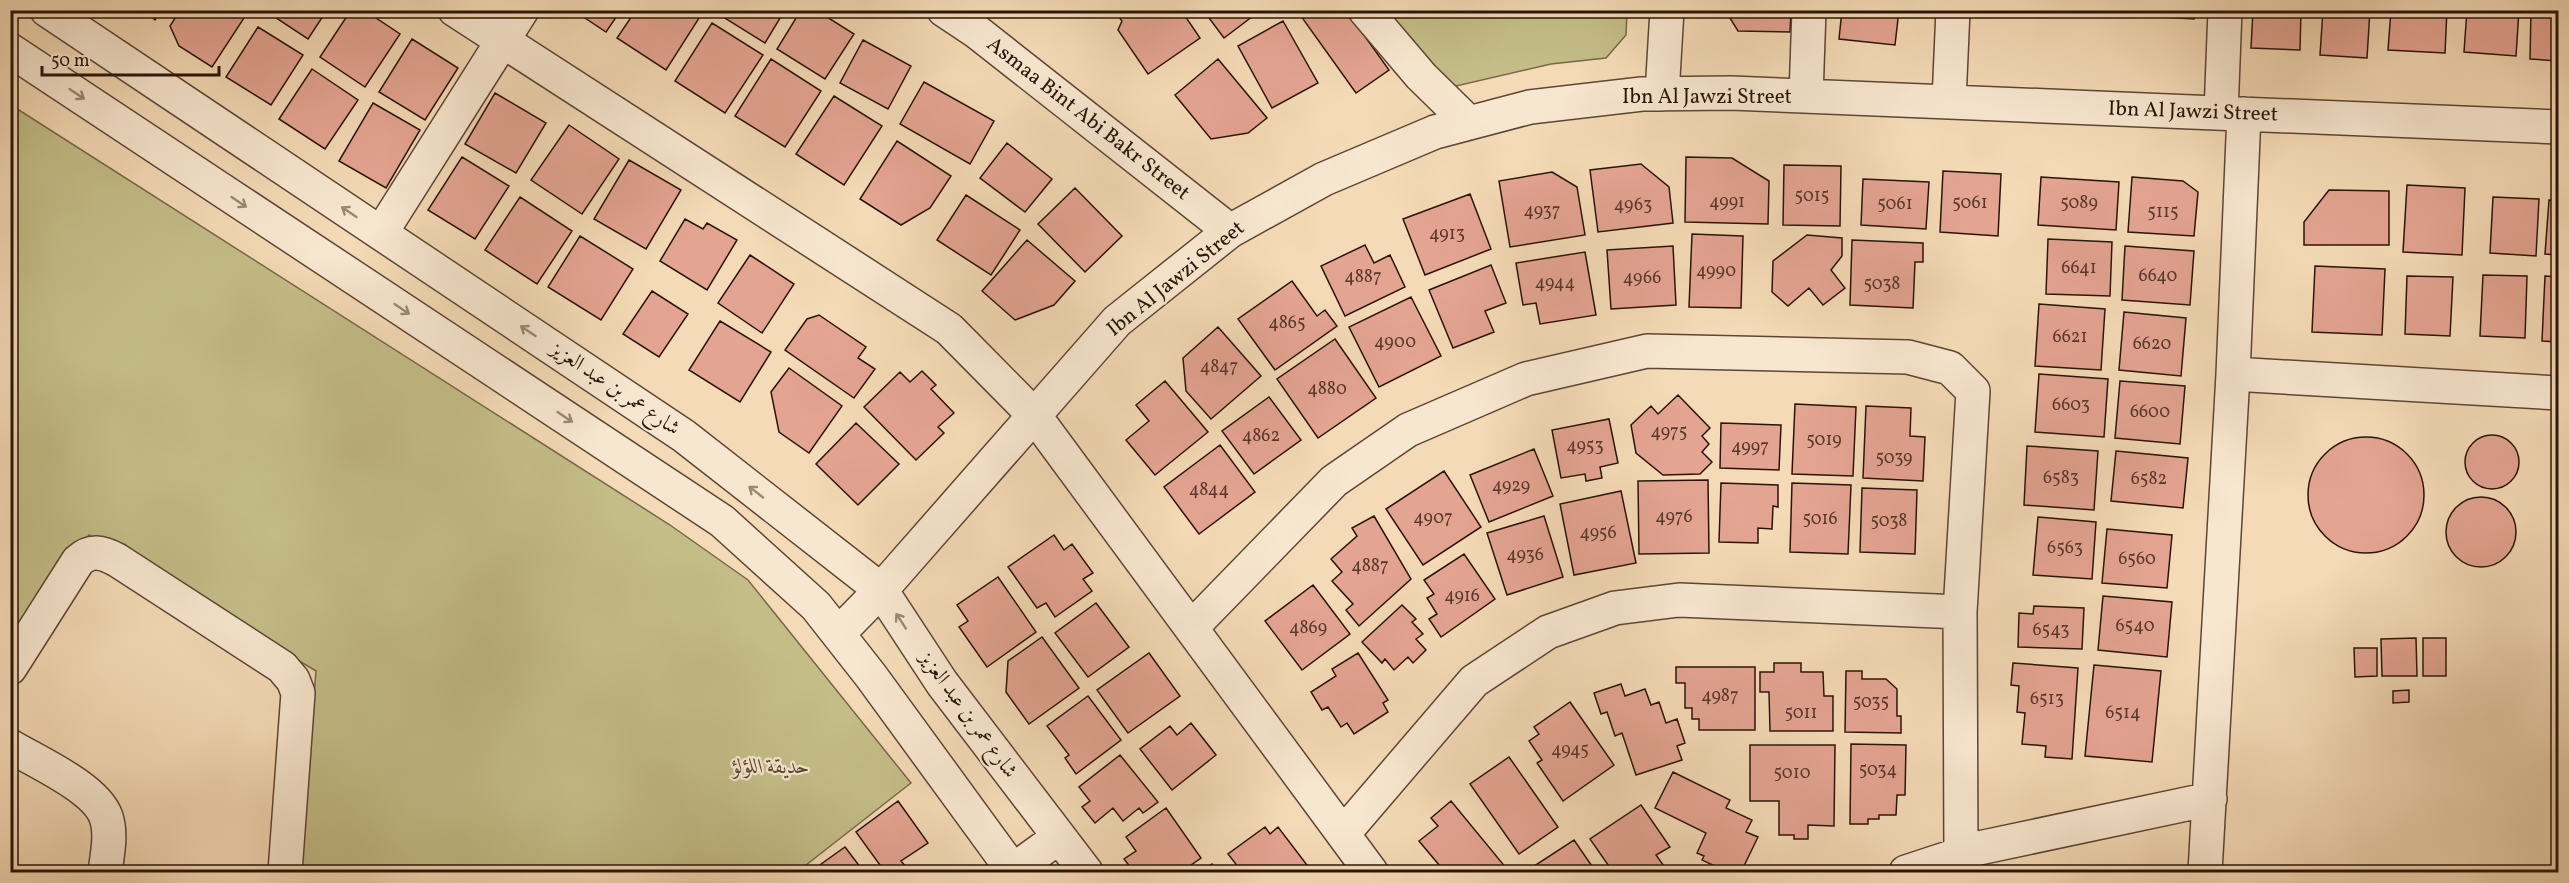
<svg xmlns="http://www.w3.org/2000/svg" width="2569" height="883" font-family="Vollkorn,Amiri,serif">
	<style>
		.green { fill: #c4bd88; stroke: #776848; stroke-width: 1.5 }
		.building { fill: #e4a492; stroke: #2a1409; stroke-width: 1.5 }
		.lines { fill: none; stroke-linecap: round; stroke-linejoin: round }
		.minor-casing { stroke: #5c4634; stroke-width: 36 }
		.minor { stroke: #f8e7d0; stroke-width: 33 }
		.oneway { stroke: #9b8876 }
		.labels { text-anchor: middle; dominant-baseline: central; stroke-width: 4.5; stroke-linejoin: round; paint-order: stroke }
		.number-label { font-size: 18px; fill: #58382b }
		.street-label { font-size: 21px; fill: #2a1409; stroke: #f8e7d0 }
		.park-label { font-size: 21px; font-style: italic; fill: #58472f; stroke: #f8e7d0 }
	</style>
	<rect width="100%" height="100%" fill="#f4dab6"/>
	<filter id="stains"><feTurbulence type="fractalNoise" baseFrequency=".00333" numOctaves="4"/><feColorMatrix values="0 0 0 0 .2 0 0 0 0 .09 0 0 0 0 .02 0 0 0 .5 -.17"/></filter>
	<radialGradient id="worn" r=".72"><stop offset=".6" stop-color="#630" stop-opacity="0"/><stop offset="1" stop-color="#630" stop-opacity=".3"/></radialGradient>
	<path class="green" d="M1376,11H1627L1626,35L1606,58L1551,64L1452,87Z
		M11,105L670,525L748,580L911,783L797,872H300L316,671L89,535L11,658Z"/>
	<path class="building" d="M143,10H162L155,20Z
		M180,10H233L244,18L212,67L179,46L170,26Z
		M264,10H327L308,39Z
		M351,10H364L400,34L365,87L320,57Z
		M573,10H621L606,32Z
		M636,10H694L701,15L666,70L617,38Z
		M716,10H785L765,43L715,12Z
		M801,10H816L854,34L825,79L777,49Z
		M1114,10H1181L1200,38L1148,74L1118,30L1122,21Z
		M1203,10H1261L1224,38Z
		M1315,10H1346L1389,70L1356,93L1303,19Z
		M1725,10H1791L1790,32L1738,31Z
		M1842,10H1899L1895,45L1839,39Z
		M2162,10H2195L2194,19L2162,17Z
		M2253,10H2301L2300,50L2251,48Z
		M2323,10H2370L2367,58L2320,55Z
		M2391,10H2447L2445,53L2388,50Z
		M2467,10H2519L2516,56L2464,52Z
		M2531,10H2558V61L2530,59Z
		M1283,21L1318,83L1272,108L1238,46Z
		M712,23L763,55L725,113L675,81Z
		M258,27L303,55L271,105L226,77Z
		M412,39L458,68L425,120L379,92Z
		M863,40L911,66L888,109L840,83Z
		M771,59L821,91L785,147L735,116Z
		M1218,59L1267,118L1248,133L1211,139L1175,95Z
		M312,69L358,100L325,149L279,119Z
		M924,82L994,121L970,164L900,124Z
		M495,93L546,123L516,173L465,144Z
		M834,96L882,126L844,185L796,154Z
		M373,103L420,130L386,188L339,161Z
		M569,125L619,159L582,214L531,180Z
		M897,141L951,176L930,208L901,225L860,199Z
		M1007,143L1052,179L1025,212L980,178Z
		M462,157L509,186L475,239L428,210Z
		M1686,157L1732,158L1769,181L1768,224L1685,222Z
		M629,160L681,190L646,249L594,219Z
		M1641,164L1669,187L1673,223L1598,232L1590,170Z
		M1784,165L1841,166L1840,226L1783,225Z
		M1943,171L2001,174L1998,236L1940,232Z
		M1552,172L1577,187L1585,235L1510,247L1499,181Z
		M2041,177L2119,182L2116,230L2038,225Z
		M2132,177L2183,181L2198,192L2194,236L2128,232Z
		M1863,179L1929,182L1926,229L1861,225Z
		M2407,185L2465,188L2462,255L2403,252Z
		M1075,188L1122,236L1085,272L1038,224Z
		M2329,190L2389,191V245H2304V222Z
		M1470,194L1491,249L1425,275L1403,219Z
		M966,195L1020,230L991,275L937,240Z
		M520,197L572,231L537,284L485,250Z
		M2493,197L2539,199L2536,256L2490,253Z
		M2549,200L2558,201V255L2545,254Z
		M685,219L703,229L707,223L737,240L707,290L660,261Z
		M1692,234L1743,236L1741,308L1689,307Z
		M1807,235L1842,238V256L1831,270L1845,288L1823,305L1809,288L1788,306L1772,292L1773,261Z
		M580,236L633,269L601,320L548,287Z
		M2048,239L2112,242L2110,296L2046,294Z
		M1027,240L1075,281L1054,305L1015,320L982,291Z
		M1852,240L1923,243V262H1915L1913,308L1850,305Z
		M1365,245L1374,263L1390,255L1405,287L1345,316L1321,266Z
		M1673,246L1676,305L1611,309L1607,250Z
		M2125,246L2194,251L2190,305L2122,300Z
		M1585,252L1596,315L1540,324L1536,303L1523,305L1516,263Z
		M750,255L794,284L762,333L718,303Z
		M1491,265L1506,303L1485,311L1494,332L1453,348L1429,290Z
		M2315,266L2385,269L2382,335L2312,332Z
		M2483,275L2527,276L2525,338L2480,336Z
		M2407,276L2453,277L2450,336L2405,334Z
		M2545,276L2558,277V342L2542,341Z
		M1292,281L1317,316L1325,310L1337,326L1275,370L1238,319Z
		M652,291L688,314L659,357L623,334Z
		M1411,297L1441,356L1379,387L1349,327Z
		M2039,304L2105,309L2101,370L2035,366Z
		M2124,312L2186,318L2181,376L2119,370Z
		M819,315L866,347L858,358L875,369L854,398L785,350L807,319Z
		M720,321L771,352L740,402L689,370Z
		M1218,327L1261,376L1211,419L1186,391L1183,358Z
		M1335,339L1376,398L1318,438L1277,379Z
		M789,368L842,406L809,453L779,432L771,392Z
		M922,371L936,385L931,389L954,413L938,427L944,433L916,460L864,407L900,372L910,382Z
		M2039,374L2108,379L2104,437L2035,432Z
		M1165,381L1208,432L1155,475L1126,440L1149,421L1136,405Z
		M2120,381L2185,386L2180,444L2115,438Z
		M1678,395L1710,428L1702,436L1709,444L1702,452L1712,462L1700,474L1663,475L1636,453L1631,425L1651,406L1658,414Z
		M1269,397L1301,440L1254,474L1222,431Z
		M1795,404L1856,407L1853,476L1792,474Z
		M1866,406L1911,408L1910,436L1925,437L1923,481L1863,478Z
		M1609,419L1618,463L1600,467L1602,478L1586,481L1585,474L1561,478L1552,430Z
		M856,423L899,464L858,505L816,464Z
		M1721,423L1781,425L1779,470L1720,468Z
		M2465 462a27 27 0 1 1 54 0a27 27 0 1 1-54 0Z
		M2308 495a58 58 0 1 1 116 0a58 58 0 1 1-116 0Z
		M1220,445L1255,492L1199,534L1164,487Z
		M2027,446L2098,451L2094,510L2024,505Z
		M1534,449L1553,496L1489,522L1470,475Z
		M2116,451L2188,458L2183,508L2111,501Z
		M1444,471L1481,527L1423,565L1386,509Z
		M1708,480L1709,553L1639,554L1638,481Z
		M1721,483L1778,485V507L1773,506L1772,529L1758,528V543L1719,542Z
		M1792,483L1851,485L1848,554L1790,552Z
		M1862,488L1917,490L1915,554L1860,552Z
		M1621,491L1636,563L1574,575L1560,504Z
		M2446 532a35 35 0 1 1 70 0a35 35 0 1 1-70 0Z
		M1374,516L1411,579L1359,626L1346,610L1353,604L1332,581L1342,572L1331,559L1357,536L1352,528Z
		M1544,516L1563,577L1507,595L1487,533Z
		M2038,517L2096,522L2092,579L2033,575Z
		M2107,529L2172,535L2167,588L2102,583Z
		M1054,535L1064,550L1072,544L1093,573L1083,579L1092,591L1055,617L1046,603L1037,608L1008,567Z
		M1464,554L1495,599L1441,637L1429,619L1437,614L1427,598L1434,594L1424,580Z
		M998,577L1036,632L987,667L959,627L968,621L957,605Z
		M1313,585L1350,634L1302,670L1265,621Z
		M2103,596L2172,602L2167,657L2098,650Z
		M1096,603L1129,647L1088,677L1055,633Z
		M1402,605L1416,619L1412,622L1423,634L1416,639L1426,650L1413,663L1408,657L1394,670L1385,659L1382,663L1362,642Z
		M2034,606L2084,608L2082,649L2018,647L2019,613L2033,614Z
		M1042,637L1079,688L1029,724L1006,692L1008,661Z
		M2416,638L2417,676H2382L2381,639Z
		M2423,638H2446V676H2423Z
		M2354,648H2377V676L2355,677Z
		M1149,653L1180,696L1128,733L1097,690Z
		M1358,653L1388,700L1383,703L1388,712L1354,734L1347,723L1341,727L1328,707L1322,710L1311,692L1336,676L1332,669Z
		M1774,663H1801V672H1823L1824,696H1833V731H1770L1769,692H1760V672H1774Z
		M2013,663L2078,668L2072,759L2045,757L2046,746L2022,744L2025,713L2017,712L2019,686L2011,685Z
		M2094,665L2161,671L2152,762L2085,756Z
		M1676,667H1755V730H1699V719H1692V708H1685V683H1676Z
		M1846,671H1862V679H1886L1897,689V716H1901V733L1845,732Z
		M1621,684L1625,696L1645,689L1651,705L1659,702L1666,723L1677,719L1685,743L1677,746L1682,760L1636,775L1622,733L1615,736L1607,712L1601,714L1594,693Z
		M2409,690V702L2393,703V691Z
		M1088,696L1121,740L1076,774L1065,758L1069,755L1047,726Z
		M1570,702L1614,765L1563,801L1537,763L1542,760L1529,741L1539,734L1534,727Z
		M1191,723L1216,755L1172,790L1140,749L1170,726L1177,735Z
		M1851,744L1906,745L1905,795H1897L1896,815H1879V819H1868V824H1850Z
		M1750,745H1835L1834,826L1808,825V839H1794V835H1779V801H1750Z
		M1120,755L1158,802L1143,813L1139,808L1123,821L1113,808L1095,823L1082,807L1090,801L1079,787Z
		M1509,757L1558,827L1519,854L1470,784Z
		M1673,772L1730,800L1726,808L1752,820L1746,832L1758,837L1741,872H1727L1702,860L1704,856L1697,853L1706,833L1655,808Z
		M898,801L928,843L901,861L907,868L901,872H885L856,832Z
		M1451,801L1507,869L1503,872H1445L1419,841L1438,826L1431,818Z
		M1641,805L1670,847L1656,855L1664,866L1654,872H1613L1590,839Z
		M1166,808L1201,858L1181,872H1134L1124,859L1136,851L1126,837Z
		M1265,827L1270,834L1278,827L1307,865L1298,872H1242L1228,854Z
		M1574,840L1596,872H1525Z
		M845,847L864,872H810Z
		M1212,864L1219,872H1200Z
		M2097,868L2105,872H2081Z"/>
	<g class="lines">
		<g class="minor-casing">
			<path id="minor" d="M47,10L684,436L881,590L942,683L1086,872
				M455,10L949,329L1034,415L1371,872
				M944,10L977,32L1230,231
				M1365,10L1421,76L1469,123
				M10,50L722,521L816,606L871,676L1014,872
				M1662,94L1667,10
				M1806,96L1809,10
				M1949,101L1953,10
				M2221,113L2225,10
				M381,233L522,10
				M2233,374L2558,393
				M1191,628L1334,481L1408,430L1526,379L1647,351L1908,357L1950,368L1973,391L1960,612L1961,855
				M838,634L881,590L1117,321L1230,231L1324,179L1435,132L1530,107L1642,94L1731,93L2558,127
				M10,668L78,561C91,549 102,552 117,560L282,667L293,680L298,693L285,872
				M10,746C37,762 96,788 106,817C112,834 107,856 105,872
				M1343,834L1474,681L1548,632L1615,608L1679,600L1960,612
				M1011,872L1059,837
				M1906,872L1979,848L2210,799
				M2205,872L2233,374L2244,114"/>
		</g>
		<use href="#minor" class="minor"/>
	</g>
	<defs><path id="oneway-shaft" d="M-6 0H5M1.5-3L5.5 0L1.5 3" fill="none" stroke-width="1.6" stroke-linecap="round" stroke-linejoin="round" transform="scale(1.5)"/></defs>
	<g class="oneway">
		<use href="#oneway-shaft" transform="translate(77 94) rotate(34)"/>
		<use href="#oneway-shaft" transform="translate(239 202) rotate(34)"/>
		<use href="#oneway-shaft" transform="translate(349 212) rotate(-146)"/>
		<use href="#oneway-shaft" transform="translate(402 309) rotate(34)"/>
		<use href="#oneway-shaft" transform="translate(528 331) rotate(-146)"/>
		<use href="#oneway-shaft" transform="translate(565 417) rotate(34)"/>
		<use href="#oneway-shaft" transform="translate(756 492) rotate(-142)"/>
		<use href="#oneway-shaft" transform="translate(901 621) rotate(-123)"/>
	</g>
	<g class="labels">
		<g class="number-label">
			<text x="1812" y="196">5015</text>
			<text x="1727" y="202">4991</text>
			<text x="1970" y="203">5061</text>
			<text x="2079" y="203">5089</text>
			<text x="1895" y="204">5061</text>
			<text x="1633" y="205">4963</text>
			<text x="1542" y="211">4937</text>
			<text x="2163" y="212">5115</text>
			<text x="1447" y="234">4913</text>
			<text x="2079" y="268">6641</text>
			<text x="1716" y="271">4990</text>
			<text x="2158" y="276">6640</text>
			<text x="1363" y="277">4887</text>
			<text x="1642" y="278">4966</text>
			<text x="1555" y="283">4944</text>
			<text x="1882" y="284">5038</text>
			<text x="1287" y="323">4865</text>
			<text x="2070" y="337">6621</text>
			<text x="1395" y="342">4900</text>
			<text x="2152" y="344">6620</text>
			<text x="1219" y="367">4847</text>
			<text x="1327" y="389">4880</text>
			<text x="2071" y="405">6603</text>
			<text x="2150" y="412">6600</text>
			<text x="1669" y="432">4975</text>
			<text x="1261" y="436">4862</text>
			<text x="1824" y="440">5019</text>
			<text x="1585" y="446">4953</text>
			<text x="1750" y="447">4997</text>
			<text x="1894" y="458">5039</text>
			<text x="2061" y="478">6583</text>
			<text x="2149" y="479">6582</text>
			<text x="1511" y="486">4929</text>
			<text x="1209" y="490">4844</text>
			<text x="1674" y="517">4976</text>
			<text x="1433" y="518">4907</text>
			<text x="1820" y="519">5016</text>
			<text x="1889" y="521">5038</text>
			<text x="1598" y="533">4956</text>
			<text x="2065" y="548">6563</text>
			<text x="1525" y="555">4936</text>
			<text x="2137" y="559">6560</text>
			<text x="1370" y="566">4887</text>
			<text x="1462" y="596">4916</text>
			<text x="2135" y="626">6540</text>
			<text x="1308" y="628">4869</text>
			<text x="2051" y="630">6543</text>
			<text x="1720" y="696">4987</text>
			<text x="2047" y="699">6513</text>
			<text x="1871" y="702">5035</text>
			<text x="1801" y="713">5011</text>
			<text x="2123" y="713">6514</text>
			<text x="1570" y="750">4945</text>
			<text x="1878" y="770">5034</text>
			<text x="1792" y="773">5010</text>
		</g>
		<g class="street-label">
			<text x="1707" y="97">Ibn Al Jawzi Street</text>
			<text transform="translate(2193 112) rotate(2)">Ibn Al Jawzi Street</text>
			<text transform="translate(1088 119) rotate(38)">Asmaa Bint Abi Bakr Street</text>
			<text transform="translate(1176 279) rotate(-39)">Ibn Al Jawzi Street</text>
			<text transform="translate(615 389) rotate(34)">شارع عمر بن عبد العزيز</text>
			<text transform="translate(968 715) rotate(54)">شارع عمر بن عبد العزيز</text>
		</g>
		<g class="park-label">
			<text x="771" y="767">حديقة اللؤلؤ</text>
		</g>
	</g>
	<rect width="2569" height="883" fill="none" stroke="#f4dab6" stroke-width="36"/>
	<rect x="12" y="12" width="2545" height="859" fill="none" stroke="#2a1409" stroke-width="3"/>
	<rect x="18" y="18" width="2533" height="847" fill="none" stroke="#2a1409" stroke-width="1.5"/>
	<path d="M42 66v9h177v-9" fill="none" stroke="#2a1409" stroke-width="3"/>
	<text x="51" y="66" font-size="18" fill="#2a1409" stroke="#f8e7d0" stroke-width="4.5" paint-order="stroke">50 m</text>
	<rect width="100%" height="100%" filter="url(#stains)"/>
	<rect width="100%" height="100%" fill="url(#worn)"/>
</svg>
